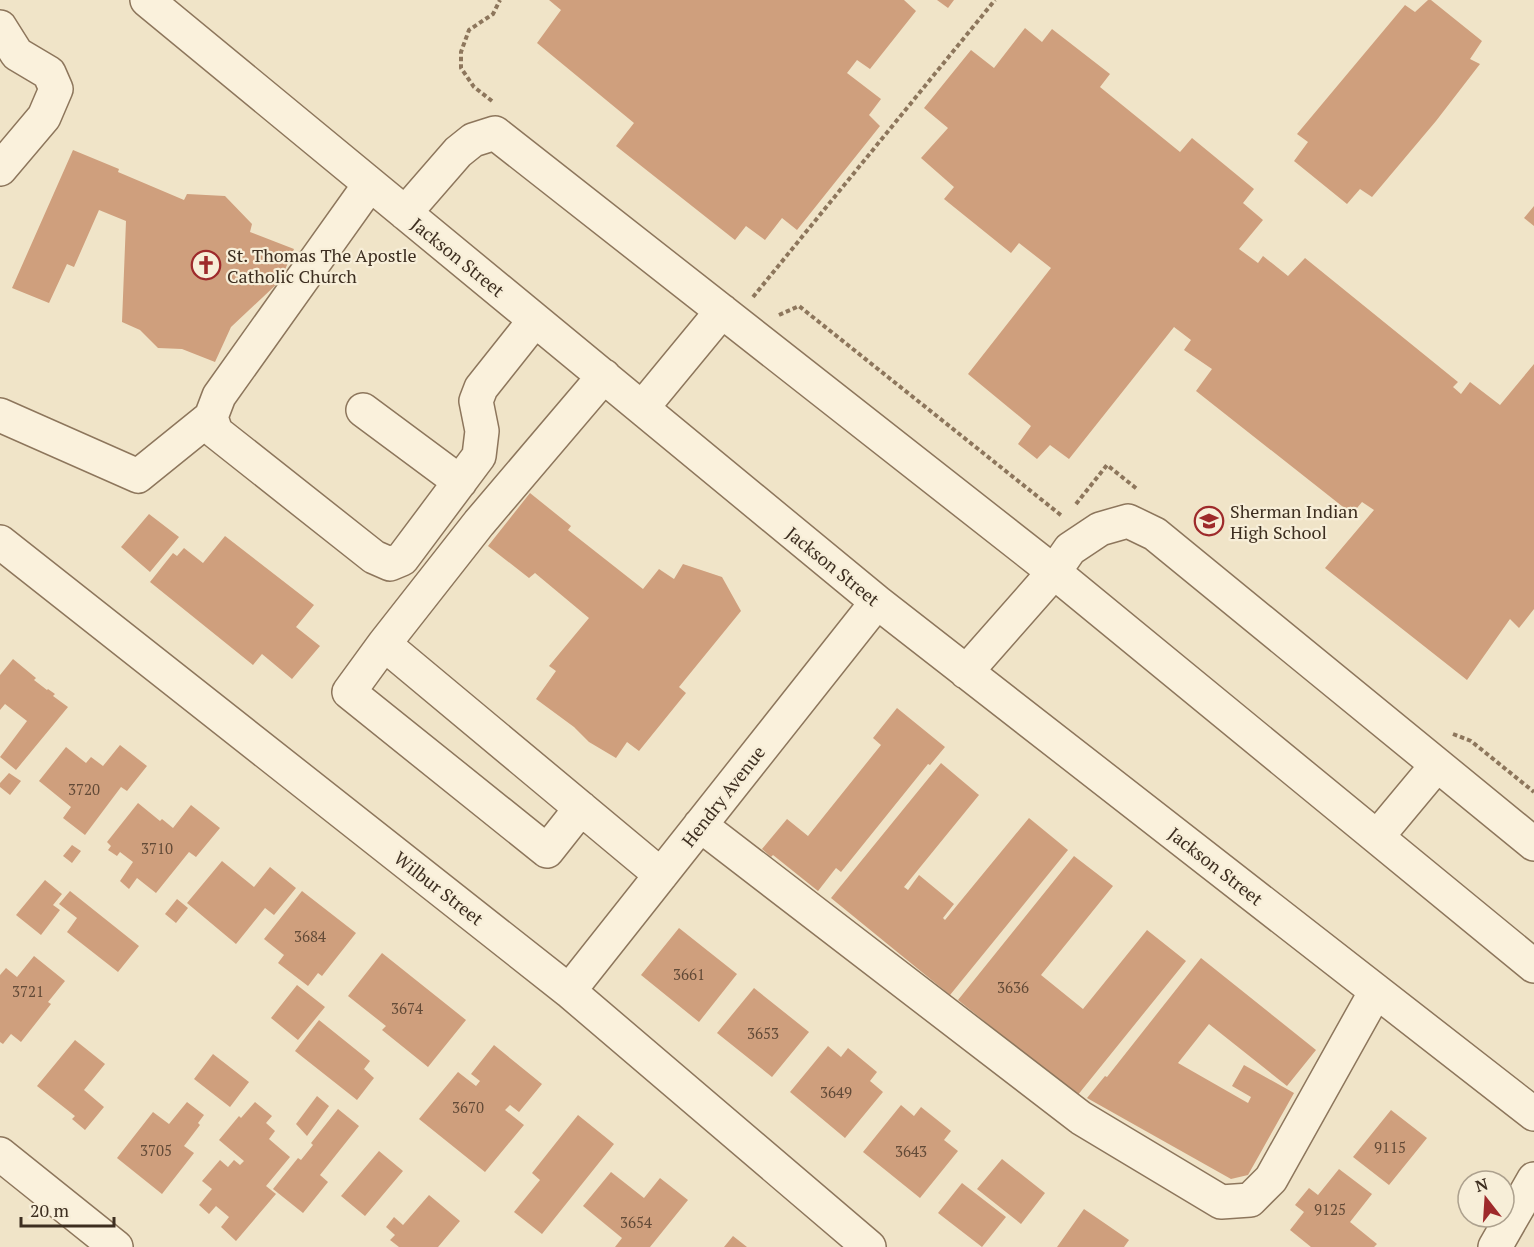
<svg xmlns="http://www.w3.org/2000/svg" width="1534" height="1247" font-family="'PT Serif',serif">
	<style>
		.building { fill: #cf9f7d }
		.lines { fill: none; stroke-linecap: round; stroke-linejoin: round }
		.minor-casing { stroke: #8d765c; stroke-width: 36 }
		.path { stroke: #8d765c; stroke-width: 4; stroke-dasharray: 4.5 3; stroke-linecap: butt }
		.minor { stroke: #faf1dc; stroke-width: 33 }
		.labels { text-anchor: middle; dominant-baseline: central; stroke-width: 4.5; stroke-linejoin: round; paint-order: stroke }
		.number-label { font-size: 15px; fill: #624a37 }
		.poi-label { font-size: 18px; fill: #3d2e20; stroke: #f7eed8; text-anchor: start }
		.street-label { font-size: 18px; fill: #3d2e20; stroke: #f7eed8 }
	</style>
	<rect width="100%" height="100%" fill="#f0e4c8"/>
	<path class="building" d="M549,0H904L916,11L870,69L857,60L847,73L881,99L869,115L880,126L797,230L782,218L765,240L746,226L735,240L616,146L634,123L537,43L561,10Z
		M937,0H954L948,8Z
		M1428,0H1431L1482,41L1470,59L1480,64L1436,121L1372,197L1360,189L1347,204L1294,161L1308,142L1297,134L1405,5L1415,12Z
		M1025,28L1042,42L1052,29L1110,74L1100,87L1180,152L1192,138L1254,189L1243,203L1263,220L1239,249L1258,263L1263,256L1288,276L1305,258L1458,382L1453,387L1461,394L1470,382L1500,405L1534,364V609L1519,628L1510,619L1467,680L1325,568L1374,510L1362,502L1352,514L1196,391L1212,369L1184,350L1191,340L1174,327L1069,459L1050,445L1037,459L1018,444L1031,426L968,374L1051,268L1019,243L1011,253L944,199L954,187L921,158L948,128L924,108L971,50L994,68Z
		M73,150L119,169L118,172L184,200L187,194L225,196L252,224L250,232L294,249L280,281L231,327L215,362L182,349L158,348L140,330L122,322L126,221L99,210L74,267L67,264L49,303L12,288Z
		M1534,206V226L1524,218Z
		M530,493L571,526L568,530L643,589L659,569L674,579L683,564L722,577L741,611L679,687L686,693L639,751L627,742L616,758L589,742L574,727L536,699L556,671L549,666L589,618L535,573L529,578L488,546Z
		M149,514L179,537L150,572L121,547Z
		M225,536L314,605L296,627L320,646L292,679L262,654L253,665L150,582L173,553L177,556L184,548L203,563Z
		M13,659L36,678L34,680L47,690L48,689L55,694L53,696L68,707L16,770L0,757L27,721L5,704L0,710V675Z
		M897,708L945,747L930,765L928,764L841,872L836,868L818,891L773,855L771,857L762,849L787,819L808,836L881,745L873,738Z
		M120,745L147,766L127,791L121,787L85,835L63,818L71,807L39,781L66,747L86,763L91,757L103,766Z
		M941,763L979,795L904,887L908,890L919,875L954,904L943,918L945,920L1029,818L1068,850L950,995L831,898Z
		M9,773L21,781L10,795L0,787V783Z
		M138,803L160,821L162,819L173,828L191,805L220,828L196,857L189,852L156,893L137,878L129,889L120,881L133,862L120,852L117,856L108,850L111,846L107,842Z
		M72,845L81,851L72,863L63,856Z
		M1074,856L1113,886L1041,975L1083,1009L1147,930L1186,961L1077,1096L958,1000Z
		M222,861L254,887L270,867L296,888L274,915L265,908L236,944L187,903Z
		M45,880L62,894L53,905L60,910L41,935L16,915Z
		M70,891L139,946L118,972L67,932L77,918L59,904Z
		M302,891L356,933L322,976L318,973L308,986L278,963L284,955L264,939Z
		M177,899L188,908L176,923L165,914Z
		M679,928L737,974L699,1022L641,975Z
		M382,953L466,1020L428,1067L382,1030L386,1026L348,996Z
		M34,956L65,981L48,1002L51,1004L21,1042L11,1034L3,1044L0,1042V975L6,968L17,977Z
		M1201,958L1316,1050L1287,1086L1209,1024L1178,1063L1248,1103L1251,1097L1232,1086L1244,1065L1294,1093L1248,1175L1231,1179L1087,1098L1105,1076L1107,1077Z
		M297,985L325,1007L298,1040L271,1018Z
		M754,988L809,1032L772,1077L717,1033Z
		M319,1020L370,1061L364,1069L374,1078L357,1100L295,1051Z
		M75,1040L105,1064L84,1090L104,1107L85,1130L72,1119L75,1116L37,1086Z
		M494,1045L542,1084L519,1112L510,1105L505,1110L524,1125L485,1172L419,1119L458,1072L476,1086L480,1081L471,1074Z
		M828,1046L841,1057L848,1048L877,1072L870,1081L883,1092L845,1138L790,1092Z
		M213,1054L249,1082L230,1107L194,1079Z
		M317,1096L329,1106L307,1136L296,1124Z
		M187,1102L204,1115L198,1123L200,1125L184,1146L194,1153L162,1194L117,1158L153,1112L169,1124Z
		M255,1102L272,1116L266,1123L275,1131L269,1139L290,1157L266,1186L276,1194L236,1241L221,1227L229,1217L216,1206L209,1214L199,1205L212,1189L202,1181L220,1160L228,1167L234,1160L240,1165L244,1161L219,1140L239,1116L241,1118Z
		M901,1105L914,1116L921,1107L951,1131L944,1140L958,1151L920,1198L863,1152Z
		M338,1109L359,1126L320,1175L328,1182L303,1213L273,1189L298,1158L301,1160L313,1145L311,1143Z
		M1391,1110L1427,1138L1389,1185L1353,1157Z
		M578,1115L614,1144L542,1234L514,1212L540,1180L532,1173Z
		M379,1151L403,1171L365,1216L341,1196Z
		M1002,1159L1045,1193L1021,1224L977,1189Z
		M1339,1169L1372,1194L1350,1222L1377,1244L1374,1247H1311L1290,1230L1304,1212L1295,1205L1309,1188L1318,1195Z
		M611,1172L644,1198L660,1178L688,1200L650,1247H615L622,1238L583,1206Z
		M962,1183L1006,1217L982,1247L938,1213Z
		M429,1195L460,1221L438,1247H399L390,1240L395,1235L386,1227L394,1217L403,1225Z
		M1084,1209L1129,1240L1124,1247H1057Z
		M733,1236L747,1247H724Z"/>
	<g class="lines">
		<g class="minor-casing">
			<path id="minor" d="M147,0L877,602L1534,1114
				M0,27L17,54L49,73L56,89L44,117L0,169
				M370,184L219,396L211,417L216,432L374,557L390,564L402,559L479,456L482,431L476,401L481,388L535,320
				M405,213L458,152L473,140L495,133L1054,572L1534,966
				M642,408L722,311
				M363,410L460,482
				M0,415L138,476L211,417
				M0,542L569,991L869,1247
				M384,644L479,523L604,376
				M966,672L1054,572L1070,549L1100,529L1128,521L1155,534L1534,844
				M581,808L547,851L349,692L384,644L661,875
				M700,825L1081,1118L1221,1202L1250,1200L1271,1179L1376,991
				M1377,837L1437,765
				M569,991L877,602
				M0,1154L116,1247
				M1495,1247L1534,1179"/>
		</g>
		<path class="path" d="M492,101L474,87L461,68V52L469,30L493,14L500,0
			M753,297L995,0
			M779,315L799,306L1062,516
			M1076,504L1107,465L1137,489
			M1453,734L1471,741L1534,792"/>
		<use href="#minor" class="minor"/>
	</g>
	<defs>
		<g id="church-ring" transform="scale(1.5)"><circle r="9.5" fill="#f7eed8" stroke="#9e2a2b" stroke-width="1.5"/><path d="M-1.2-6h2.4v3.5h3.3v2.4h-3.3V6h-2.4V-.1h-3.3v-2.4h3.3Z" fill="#9e2a2b"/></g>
		<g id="school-ring" transform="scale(1.5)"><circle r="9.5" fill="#f7eed8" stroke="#9e2a2b" stroke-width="1.5"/><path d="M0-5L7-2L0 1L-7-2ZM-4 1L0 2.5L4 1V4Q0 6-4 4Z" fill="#9e2a2b"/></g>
	</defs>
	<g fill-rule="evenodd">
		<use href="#church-ring" x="206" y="265"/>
		<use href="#school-ring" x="1209" y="521"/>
	</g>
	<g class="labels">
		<g class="number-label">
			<text x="84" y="789">3720</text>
			<text x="157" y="848">3710</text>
			<text x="310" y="936">3684</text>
			<text x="689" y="974">3661</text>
			<text x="1013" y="987">3636</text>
			<text x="28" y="991">3721</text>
			<text x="407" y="1008">3674</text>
			<text x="763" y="1033">3653</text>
			<text x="836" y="1092">3649</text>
			<text x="468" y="1107">3670</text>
			<text x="1390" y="1147">9115</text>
			<text x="156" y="1150">3705</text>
			<text x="911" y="1151">3643</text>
			<text x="1330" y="1209">9125</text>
			<text x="636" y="1222">3654</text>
		</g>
		<g class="poi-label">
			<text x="227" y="255">St. Thomas The Apostle<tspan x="227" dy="21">Catholic Church</tspan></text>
			<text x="1230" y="511">Sherman Indian<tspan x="1230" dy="21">High School</tspan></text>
		</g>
		<g class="street-label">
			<text transform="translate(458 257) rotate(39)">Jackson Street</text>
			<text transform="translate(833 566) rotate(39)">Jackson Street</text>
			<text transform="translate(723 796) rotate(-52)">Hendry Avenue</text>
			<text transform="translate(1216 866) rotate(38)">Jackson Street</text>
			<text transform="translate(439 888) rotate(38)">Wilbur Street</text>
		</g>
	</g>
	<g transform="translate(1486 1199) rotate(343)"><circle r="28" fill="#f7eed8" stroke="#ada18e" stroke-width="1.5"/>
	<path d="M0-4.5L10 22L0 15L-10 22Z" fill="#9e2a2b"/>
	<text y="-9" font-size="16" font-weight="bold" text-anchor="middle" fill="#3d2e20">N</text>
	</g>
	<path d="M21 1217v9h93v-9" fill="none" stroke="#3d2e20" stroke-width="3"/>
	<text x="30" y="1217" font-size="18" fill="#3d2e20" stroke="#f7eed8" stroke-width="4.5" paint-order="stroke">20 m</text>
</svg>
